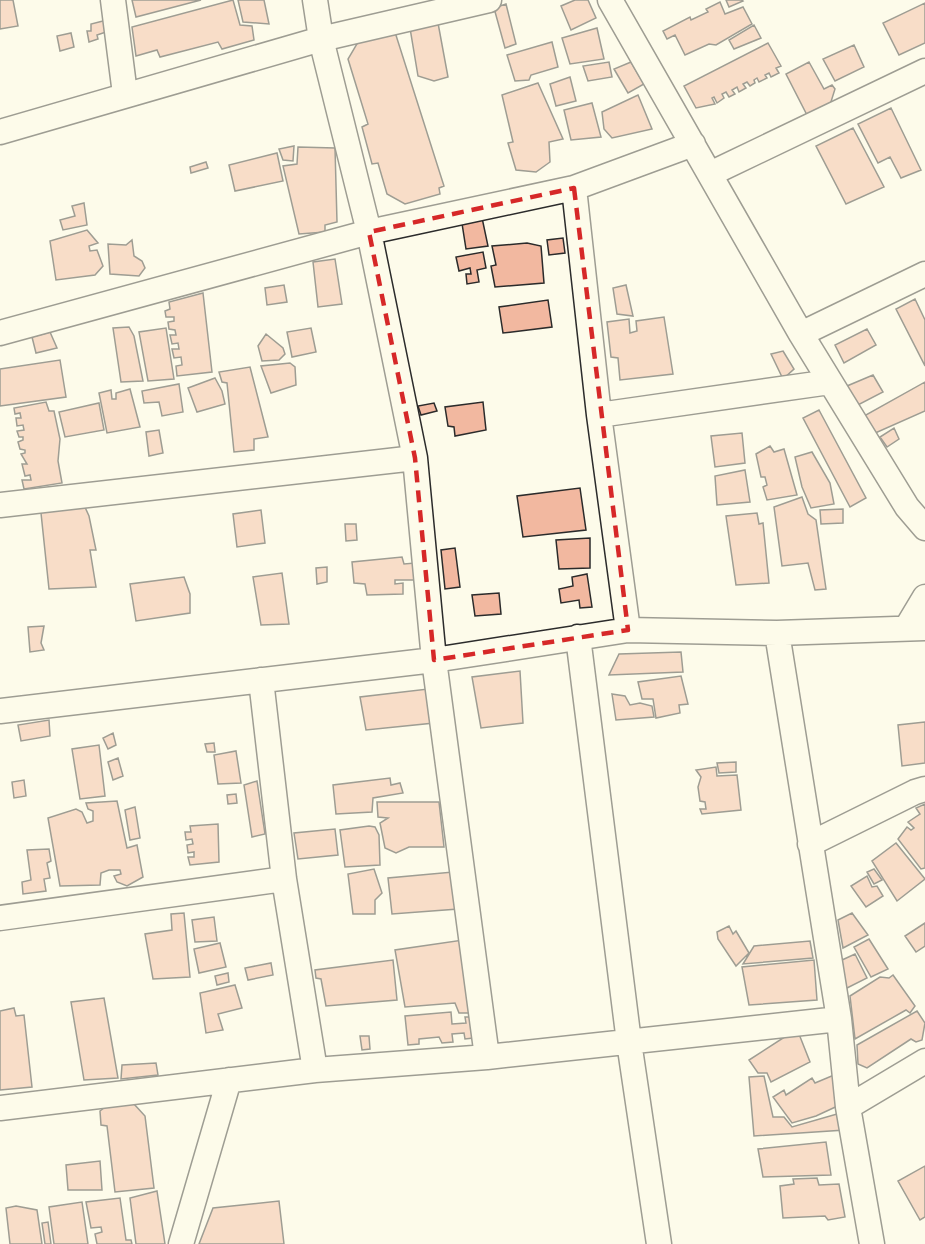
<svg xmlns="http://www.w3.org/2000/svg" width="925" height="1244" font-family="'Exo 2',sans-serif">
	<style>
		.building { fill: #f2b8a0; stroke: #2b2b2b; stroke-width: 1.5 }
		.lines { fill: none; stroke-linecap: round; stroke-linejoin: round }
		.minor-casing { stroke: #2b2b2b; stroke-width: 27 }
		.minor { stroke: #fdfbea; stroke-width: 24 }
		.marked { fill: none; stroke: #d62828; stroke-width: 4.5; stroke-dasharray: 12 8; stroke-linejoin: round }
	</style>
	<rect width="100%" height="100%" fill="#fdfbea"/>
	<path class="building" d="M0,0H13L18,26L0,29Z
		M132,0H201L136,17Z
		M233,0L240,25L252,26L254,40L222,49L218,42L160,57L157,50L136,56L132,27Z
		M238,0H264L269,24L243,22Z
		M575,0H588L596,18L571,30L561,6Z
		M726,0H742L743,1L729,7Z
		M720,2L725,14L743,7L752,24L716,45L709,44L685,55L675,35L667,39L663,31L690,17L691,20L708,12L706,9Z
		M925,3V43L899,55L883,23Z
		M506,4L516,44L505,48L494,8Z
		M107,20L109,31L97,35L98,39L89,42L87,31H91V24Z
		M438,23L448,77L434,81L418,76L410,28Z
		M754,25L761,38L734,49L729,40Z
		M597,28L604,59L570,64L562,38Z
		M394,29L444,186L439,188L440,194L405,204L387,194L378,163L372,164L362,127L368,124L348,59L358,42Z
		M71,33L74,47L60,51L57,36Z
		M552,42L558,67L531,75L529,80L515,81L507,55Z
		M768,43L781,66L776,68L779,73L771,77L769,73L765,75L767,78L759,82L757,78L754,80L755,83L750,86L747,82L743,84L746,88L739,92L737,87L732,90L735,94L729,97L726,92L722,94L724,98L717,103L714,97L712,98L715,104L696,108L684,86Z
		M854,45L864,67L835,81L823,59Z
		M609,62L612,77L588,81L583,66Z
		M631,62L644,84L628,93L614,69Z
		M809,62L824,89L832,85L835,89L830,105L807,115L786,74Z
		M570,77L576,101L556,106L550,84Z
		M538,83L563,139L549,142L550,162L536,172L516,170L508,143L513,142L502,95Z
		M638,95L652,129L612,138L604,129L602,112Z
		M592,103L601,137L571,140L564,110Z
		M891,108L921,170L901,178L890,157L878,163L858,124Z
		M853,128L884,187L846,204L816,146Z
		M294,146L293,161L283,160L279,149Z
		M298,147L335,148L337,222L325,225V232L299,234L283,166L297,164Z
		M277,153L283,181L235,191L229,165Z
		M206,162L208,168L191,173L190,167Z
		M84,203L87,225L63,230L60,220L75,216L72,206Z
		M481,213L488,246L466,249L461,217Z
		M87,230L98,243L89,246L90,251L97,250L103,266L95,275L56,280L50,241Z
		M563,238L565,253L549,255L547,240Z
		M132,240L134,256L142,261L145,268L139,276L110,274L108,244L126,245Z
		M527,243L541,246L544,283L495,287L491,266L496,265L492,246Z
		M483,252L486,268L477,270L479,282L467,284L466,274H471L470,268L459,271L456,257Z
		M335,259L342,304L318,307L313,262Z
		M284,285L287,302L267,305L265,288Z
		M626,285L633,316L617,314L613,288Z
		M203,293L212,372L177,376L176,366L182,365L181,357L174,358L172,349H179L178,343L172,344L170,335H176L175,330L169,329L168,322L174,321V317H166L165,311L170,309L169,302Z
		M915,299L925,320V366L896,309Z
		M548,300L552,327L503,333L499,307Z
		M664,317L673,374L620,380L618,358L611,357L607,322L629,319L630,333L637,331L636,321Z
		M129,327L134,336L143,381L121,382L113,328Z
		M166,328L174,379L148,381L139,332Z
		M311,328L316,352L292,357L287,332Z
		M867,329L876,345L844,363L835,345Z
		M50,332L57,348L36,353L32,337Z
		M266,334L283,348L285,354L279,360L262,361L258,346Z
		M783,351L794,369L783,379L771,354Z
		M60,360L66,397L0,406V369Z
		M290,363L295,367L296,385L271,393L261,366Z
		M250,367L268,437L254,439V450L234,452L227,383L222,382L219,372Z
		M873,375L883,392L856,406L847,386Z
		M215,378L222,391L225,404L197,412L188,388Z
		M925,382V411L873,434L864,416Z
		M179,384L183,412L162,416L159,402L144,403L142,391Z
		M130,389L140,427L107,433L99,393L111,390L112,399H116V393Z
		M46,402L49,411H54L60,439L58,461L62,483L24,489L22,480H31L30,475L25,476L22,464H27L21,454L25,453V450L20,449L18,442L23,440V437H19L17,431L24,430L23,425L17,426L16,418H21L20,413L15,414L14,408Z
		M483,402L486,430L455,436L454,427L448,426L445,407Z
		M99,403L104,430L65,437L59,412Z
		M434,403L437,411L421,415L418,406Z
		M819,410L866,498L850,507L803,418Z
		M894,428L899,439L887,447L880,437Z
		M159,430L163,453L149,456L146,432Z
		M742,433L745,463L715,467L711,436Z
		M770,446L774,452L784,449L797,495L767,500L763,487L767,485L765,477H761L756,454Z
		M812,452L830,483L834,504L811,508L802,487L795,457Z
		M745,470L750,502L717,505L715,476Z
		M580,488L586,530L523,537L517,496Z
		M802,497L808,514L816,520L826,589L815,590L808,563L782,566L774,507Z
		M84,505L89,516L96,550H90L96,587L49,589L41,513L43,508Z
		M843,509V523L821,524L820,510Z
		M261,510L265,543L237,547L233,514Z
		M757,513L759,524L763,523L769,583L736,585L726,516Z
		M345,524H356L357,540L346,541Z
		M590,538V568L559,569L556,540Z
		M455,548L460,587L445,589L441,550Z
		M402,557L404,564L415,563L416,580H395V584L403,583V594L367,595L365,584L354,583L352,562Z
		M327,567V582L317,584L316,568Z
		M282,573L289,624L261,625L253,577Z
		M587,574L592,607L580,608L579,600L561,603L559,589L573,586L572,577Z
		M184,577L190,594V613L136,621L130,584Z
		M499,593L501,614L475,616L472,595Z
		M44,626L41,643L44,650L30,652L28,627Z
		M681,652L683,672L609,675L619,654Z
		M520,671L523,723L481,728L472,677Z
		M681,676L688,704L679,705L680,713L656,718L653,699H642L638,682Z
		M428,689L434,723L366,730L360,697Z
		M612,694L625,696L630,705L640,703L652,706L654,717L616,720Z
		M49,720L50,736L21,741L18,725Z
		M925,722V763L902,766L898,725Z
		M113,733L116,745L108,749L103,738Z
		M214,743L215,752H207L205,744Z
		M99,745L105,796L80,799L72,749Z
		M236,751L241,783L218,784L214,755Z
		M118,758L123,776L113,780L108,762Z
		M736,762V772L719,773L717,763Z
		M716,767L717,776L737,775L741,810L702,814L700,809H706L705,802L700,801L698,787L701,777L696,770Z
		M390,778L391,785L400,783L403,793L373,798L372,812L336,814L333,785Z
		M24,780L26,796L14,798L12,782Z
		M257,781L265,834L252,837L244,785Z
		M236,794L237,803L228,804L227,795Z
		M117,801L127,848L137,845L143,877L127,886L117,882L114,876L121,874L120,870H109L101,873L100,885L60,886L48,818L76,809L82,812L87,823L93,821V811L88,809L86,803Z
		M377,802H439L444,847H409L396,853L385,848L380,823L388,818L378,817Z
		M925,804V868L921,869L898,839L907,827L911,830L914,828L908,822L920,814L916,808Z
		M135,807L140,838L130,840L125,810Z
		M218,824L219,862L190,865L188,857H194V852L188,853L187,845L193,844L192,839L186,840L185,832H191L190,826Z
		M369,826L375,827L379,835L380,865L345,867L340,830Z
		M335,829L338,855L298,859L294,833Z
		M896,843L925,879L897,901L872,861Z
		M49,849L51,861L47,863L50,878L44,879L46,891L23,894L22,882L31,880L27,850Z
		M374,869L382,893L375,900V914H353L348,874Z
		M874,869L882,880L874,884L867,872Z
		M453,872L458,909L392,914L388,878Z
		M867,876L872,887L877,886L883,896L866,907L851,886Z
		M184,913L190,977L153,979L145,934L172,930L171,914Z
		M852,913L868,935L843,948L838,920Z
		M214,917L217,941L195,942L192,920Z
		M925,923V946L916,952L905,936Z
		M729,926L733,934L736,931L749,953L736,966L718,939L717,932Z
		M869,939L888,969L871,977L854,947Z
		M463,940L471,1013H459L455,1003L405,1007L395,950Z
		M810,941L813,958L743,964L754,946Z
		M220,943L226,967L199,973L194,949Z
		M855,954L867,978L845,989L842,960Z
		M393,960L397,1000L326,1006L321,979L316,978L315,970Z
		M814,960L817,1000L749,1005L742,967Z
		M271,963L273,975L248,980L245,968Z
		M228,973L229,982L217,985L215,976Z
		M893,975L915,1006L910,1013L906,1010L855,1039L850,996L880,977L889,978Z
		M235,985L242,1008L218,1014L223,1030L206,1033L200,993Z
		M104,998L118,1078L84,1080L71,1002Z
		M14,1008L16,1016L24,1015L32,1087L0,1090V1011Z
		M917,1011L925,1023L922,1040L916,1042L911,1039L867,1068L858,1064L857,1045Z
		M451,1012L452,1024L466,1023L465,1017H471L473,1038L465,1039L464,1033L452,1034L453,1042L442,1043L439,1037L419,1039V1044L408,1045L405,1016Z
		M797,1029L810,1062L771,1082L767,1073H758L749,1060Z
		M360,1036H369L370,1049L362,1050Z
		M156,1063L158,1075L121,1079L122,1065Z
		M834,1075L844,1103L816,1116L792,1123L773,1097L784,1090L786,1095L812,1078L815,1083Z
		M764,1076L773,1117H784L792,1127L844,1112L845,1130L754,1136L749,1077Z
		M118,1097L133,1103L145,1116L154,1188L115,1192L107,1126L101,1125L100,1111Z
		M826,1142L831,1175L763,1177L758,1149Z
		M100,1161L102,1190H68L66,1165Z
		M925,1166V1217L920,1220L898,1181Z
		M817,1178L819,1185L839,1184L845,1217L828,1220L825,1216L783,1218L780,1186L794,1184L793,1179Z
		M157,1191L165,1244H136L130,1198Z
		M120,1198L126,1240H131L132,1244H97L95,1234L102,1232L101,1227L91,1228L86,1202Z
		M279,1201L284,1244H199L213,1208Z
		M82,1202L88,1244H54L49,1207Z
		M16,1206L37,1210L42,1244H10L6,1208Z
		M48,1222L51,1244H45L42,1223Z"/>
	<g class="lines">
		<g class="minor-casing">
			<path id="minor" d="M113,0L125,94
				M315,0L321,39L369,232L415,458L434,660L487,1057
				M610,0L801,334L907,507L925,528
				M0,132L321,39L489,0
				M710,174L925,71
				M574,188L599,415L628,630
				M0,333L369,232L574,188L693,144
				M801,334L925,274
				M599,415L830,382
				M0,505L415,458
				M907,627L925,597
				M777,633L839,1019L848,1107L872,1244
				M578,637L629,1042L659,1244
				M261,680L284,879L315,1070
				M0,711L434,660L628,630L777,633L925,628
				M810,844L915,792L925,789
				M0,918L284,879
				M848,1107L925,1061
				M0,1108L315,1070L487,1057L839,1019
				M181,1244L229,1080"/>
		</g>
		<use href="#minor" class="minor"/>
	</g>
	<path d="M0 0H925V1244H0ZM574,188L628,630L434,660L415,458L369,232Z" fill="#fdfbea" fill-opacity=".55" fill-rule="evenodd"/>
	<path class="marked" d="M574,188L628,630L434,660L415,458L369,232Z"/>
</svg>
